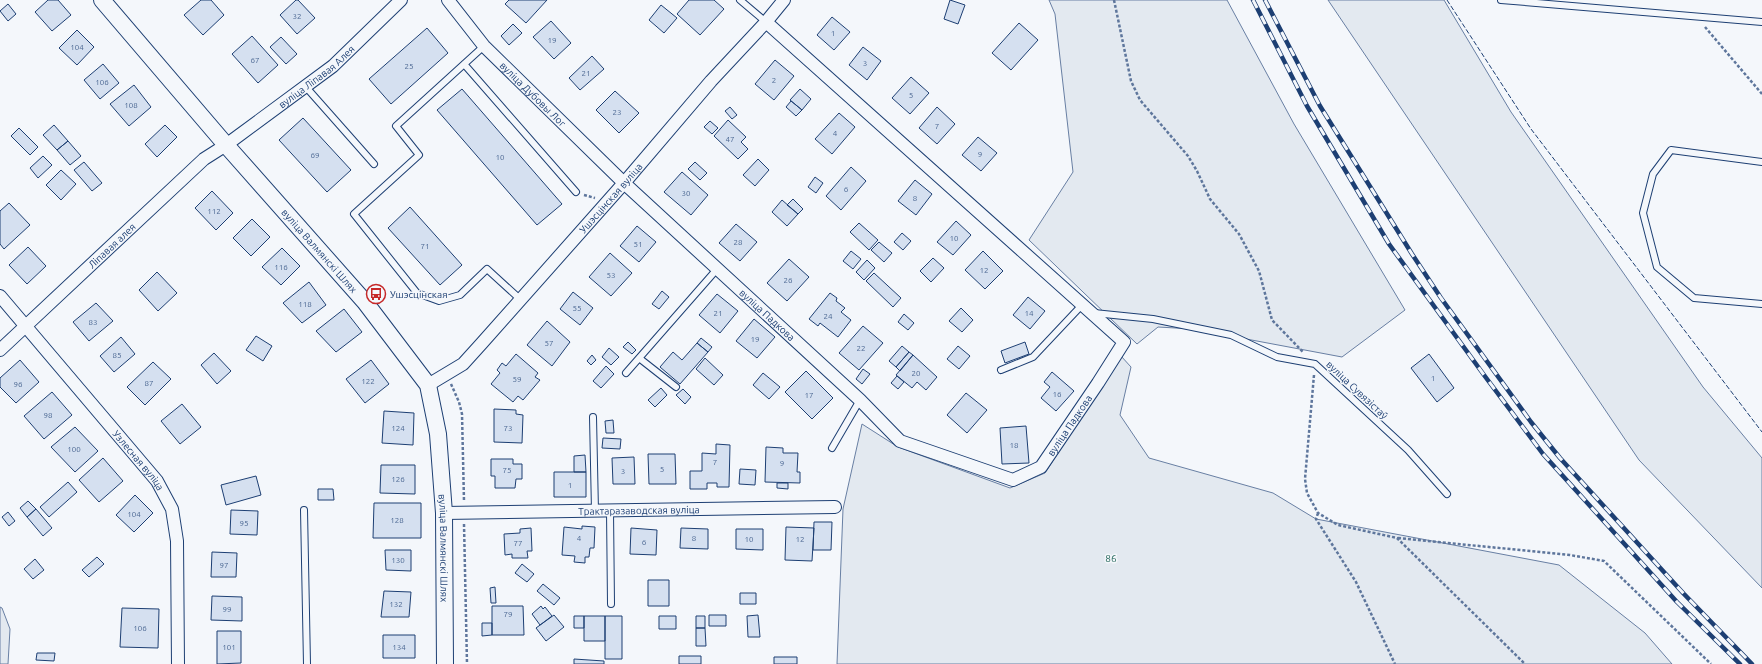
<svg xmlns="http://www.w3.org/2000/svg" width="1762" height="664" font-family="Ubuntu,sans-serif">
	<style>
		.green { fill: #e3e9f0; stroke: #687fa3 }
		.building { fill: #d5e0f0; stroke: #1d3f73 }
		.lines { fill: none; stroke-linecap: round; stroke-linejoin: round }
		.service-casing { stroke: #1d3f73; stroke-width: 8 }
		.minor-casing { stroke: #1d3f73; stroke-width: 14 }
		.tertiary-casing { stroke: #1d3f73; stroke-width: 18 }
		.path { stroke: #5e769c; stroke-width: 2.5; stroke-dasharray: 3 2; stroke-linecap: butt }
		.service { stroke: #f4f7fb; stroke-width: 6 }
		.minor { stroke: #f4f7fb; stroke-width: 12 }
		.tertiary { stroke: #f4f7fb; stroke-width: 16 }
		.rail-casing { stroke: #1d3f73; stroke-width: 4.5 }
		.rail { stroke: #f4f7fb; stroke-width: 3; stroke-dasharray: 9; stroke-linecap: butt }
		.fence { stroke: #1d3f73; stroke-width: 1; stroke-dasharray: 5 2; stroke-linecap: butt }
		.labels { text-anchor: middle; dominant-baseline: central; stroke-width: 3; stroke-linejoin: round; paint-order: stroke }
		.number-label { font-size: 8px; fill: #4b6792 }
		.street-label { font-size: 10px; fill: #1d3f73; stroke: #f4f7fb }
		.poi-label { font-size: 10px; fill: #1d3f73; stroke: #f4f7fb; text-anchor: start }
		.park-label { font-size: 10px; fill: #2c6c60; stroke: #f4f7fb }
	</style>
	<rect width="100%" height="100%" fill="#f4f7fb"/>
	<path class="green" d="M1049,0H1227L1294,124L1405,310L1342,357L1193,329L1158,327L1137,344L1029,240L1073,172L1055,14Z
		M1328,0H1444L1511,112L1703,387L1762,458V588L1639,460Z
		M1121,356L1131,367L1120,415L1149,458L1273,493L1316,519L1559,565L1645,633L1672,664H837L843,509L862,424L898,447L1010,488L1045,473Z
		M0,607L2,608L10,629L8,664H0Z"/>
	<path class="building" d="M48,0H58L71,15L52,31L35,12Z
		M201,0H211L224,15L203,35L184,15Z
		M296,0H298L315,18L297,34L280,15Z
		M509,0H547L526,23L505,4Z
		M689,0H714L724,9L700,35L677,14Z
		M950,0L965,5L958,24L944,19Z
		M8,4L16,14L8,21L0,11Z
		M661,5L677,18L664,33L649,20Z
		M832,17L850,32L834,50L817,35Z
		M551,21L571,43L554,59L533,37Z
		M1019,23L1038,40L1011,70L992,53Z
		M513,24L522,33L509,45L501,36Z
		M427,28L448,53L391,104L369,79Z
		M77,30L94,47L77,65L59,48Z
		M252,36L278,65L258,83L232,54Z
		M281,37L297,54L286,64L270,47Z
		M863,47L881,61L867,80L849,65Z
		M592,56L604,69L580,90L569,78Z
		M775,60L794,76L774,100L755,84Z
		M103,64L119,83L100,99L84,80Z
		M911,77L929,93L910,114L892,98Z
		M134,85L151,107L129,126L110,104Z
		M462,89L562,204L537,225L437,110Z
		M800,89L811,99L802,110L790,100Z
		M615,91L639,113L619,133L596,110Z
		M791,101L802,110L796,116L786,107Z
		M730,107L737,115L732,119L725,111Z
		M937,107L955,124L937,144L919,128Z
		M839,113L855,127L832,154L815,139Z
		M303,118L351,170L327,192L279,140Z
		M728,120L746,137L741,142L748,149L738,159L714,136Z
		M710,121L718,128L712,134L704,127Z
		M54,125L68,141L57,150L43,135Z
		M165,125L177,137L157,157L145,144Z
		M19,128L38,147L30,155L11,136Z
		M978,137L997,153L981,171L962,155Z
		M68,141L81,156L70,165L57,150Z
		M43,156L52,165L38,178L30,168Z
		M758,159L769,170L755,186L743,175Z
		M84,162L102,183L92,191L74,170Z
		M695,162L707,173L700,180L688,169Z
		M851,167L866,181L841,210L826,196Z
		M61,170L76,184L61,200L46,185Z
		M682,172L708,195L691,215L664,192Z
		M815,177L823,183L816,193L808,187Z
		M915,180L932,194L916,215L898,201Z
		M212,191L233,213L216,230L195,208Z
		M793,199L803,209L798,214L787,205Z
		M782,200L798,214L787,226L772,212Z
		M9,203L30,225L4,249L0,244V211Z
		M410,207L462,265L440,285L388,228Z
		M252,219L270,237L251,256L233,238Z
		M956,221L971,235L953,255L937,242Z
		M859,223L878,240L869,250L850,232Z
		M736,224L757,242L740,261L719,243Z
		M637,226L656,242L639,262L620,246Z
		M902,233L911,241L903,250L894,242Z
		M879,242L892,253L884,262L871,250Z
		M28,247L46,266L27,284L9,265Z
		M282,248L300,266L281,285L262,267Z
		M851,251L861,259L853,269L843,261Z
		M983,251L1003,271L985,289L965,270Z
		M610,253L632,273L611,296L589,277Z
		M933,258L944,268L931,282L920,271Z
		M789,259L809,277L787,301L767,283Z
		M867,260L875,268L864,280L856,272Z
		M157,272L177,293L158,311L139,290Z
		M874,273L901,298L893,307L866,281Z
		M309,282L326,305L302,323L283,303Z
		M662,291L669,297L659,309L652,304Z
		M573,292L593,308L580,325L560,309Z
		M830,293L837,298L836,301L845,308L841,312L851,320L838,337L820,323L818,326L809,319Z
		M717,294L738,311L720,333L699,315Z
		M1028,297L1045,311L1030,329L1013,315Z
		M96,303L113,321L89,341L73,322Z
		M961,308L973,320L962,332L949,321Z
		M344,309L362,332L336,352L316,331Z
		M904,314L914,323L908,330L898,322Z
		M754,319L775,337L757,358L736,341Z
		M547,321L570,342L552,366L527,345Z
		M863,326L883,343L859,370L839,353Z
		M256,336L272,346L263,361L246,350Z
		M121,337L135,354L114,372L100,356Z
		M701,338L712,347L708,352L697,343Z
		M628,342L636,350L632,354L623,347Z
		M1025,342L1029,354L1005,363L1001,351Z
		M697,343L708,352L680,384L660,367L673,352L682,360Z
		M902,346L909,352L896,367L889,361Z
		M958,346L970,356L959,369L947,359Z
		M609,348L619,357L611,365L602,357Z
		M909,352L913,355L900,371L896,367Z
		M214,353L231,371L217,384L201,365Z
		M516,354L538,373L535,377L540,380L523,400L518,396L513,402L491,384L500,373L497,370L502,363L506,366Z
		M1429,354L1454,388L1437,402L1411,368Z
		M592,355L596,360L591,365L587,361Z
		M913,355L937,377L926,390L917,382L912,388L896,375Z
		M705,358L723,375L714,385L696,369Z
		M20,360L39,382L16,403L0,387V378Z
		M371,360L389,384L365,403L346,379Z
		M153,362L171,379L145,405L127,387Z
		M606,366L614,374L601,388L593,381Z
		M863,369L870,374L862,384L856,379Z
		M806,371L833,398L812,419L785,392Z
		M1052,372L1074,391L1056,411L1041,398L1050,387L1044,382Z
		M763,373L780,387L769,399L753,385Z
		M897,376L904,382L898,389L891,383Z
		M661,388L667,395L655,407L648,400Z
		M683,389L691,397L685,404L676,395Z
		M52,392L72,415L44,439L24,416Z
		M966,393L987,410L967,433L947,415Z
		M182,404L201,427L180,444L161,421Z
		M494,409L516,410V414L523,415L522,443L494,442Z
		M384,411L414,413L413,445L382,443Z
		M613,420L614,433H606L605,421Z
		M1026,426L1029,463L1002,464L1000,428Z
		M75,427L98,451L75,472L51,447Z
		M603,438L621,439L620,449L602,448Z
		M716,444L730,445L729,487H717V483H707V489H690V471H702V453L716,454Z
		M766,447L783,448V453H798L797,472H800V483L765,482Z
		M648,454H675L676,484H649Z
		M585,455L586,472H574V456Z
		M634,457L635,484H613L612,458Z
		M103,458L123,481L99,502L79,480Z
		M491,459H513V464H522V479H516L515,488H495V476H491Z
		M381,465H415V494L380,493Z
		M740,469L756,470L755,485L739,484Z
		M554,472H586V497H554Z
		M256,476L261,495L226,505L221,485Z
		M68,482L77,492L49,517L40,507Z
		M777,483H788V489L777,488Z
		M318,489H333L334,500H318Z
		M135,495L153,513L134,532L116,515Z
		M28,501L36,509L27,517L20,508Z
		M374,503H421V538H373Z
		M36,509L52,528L43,536L27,517Z
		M231,510L258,511L257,535L230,534Z
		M8,512L15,521L9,526L2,517Z
		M814,522H832L831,550H813Z
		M582,526L595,527L594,548H590L589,557H585V563L574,562L575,556L562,555L564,527L582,529Z
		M786,527L814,528L812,561L785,560Z
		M531,528L532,551H527L528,558H512V554L505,555L504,534L520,533V529Z
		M631,528L657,530L656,555L630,554Z
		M681,528L708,529V549L680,548Z
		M736,529H763V550L736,549Z
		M385,550H411V571L386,570Z
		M212,552L237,553L236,577H211Z
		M97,557L104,564L89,577L82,570Z
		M35,559L44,570L33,579L24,569Z
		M522,564L534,574L527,582L515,573Z
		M648,580H669V606H648Z
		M543,584L560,598L554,605L537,591Z
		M495,587L496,603H491L490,588Z
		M384,591L411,592L409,617H381Z
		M740,593H756V604H740Z
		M212,596L242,597V621L211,620Z
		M492,606H523L524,635H492Z
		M541,606L543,609L545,607L552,616L540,625L532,614Z
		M122,608L159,609L158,648L120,647Z
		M554,615L564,627L546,641L536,628Z
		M709,615H726V626H709Z
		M758,615L760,637H748L747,616Z
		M574,616H584V628H574Z
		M584,616H605V641H584Z
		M605,616H622V659H605Z
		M659,616H676V629H659Z
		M696,616H705V628H696Z
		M482,623H492V635L482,636Z
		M696,628H705L706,646H696Z
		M217,631H241V663L217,664Z
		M383,635H415V658H383Z
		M37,653H55L54,661L36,660Z
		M679,656H701V664H679Z
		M774,657H797V664H774Z
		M574,659L604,661V664H574Z"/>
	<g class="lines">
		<g class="service-casing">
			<path id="service" d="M740,0L766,22
				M1501,0L1762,22
				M484,46L396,126L419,155L354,214L417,293L439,301L460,295L487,269L521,300
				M464,64L576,192
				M305,86L374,164
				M1762,162L1671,150L1653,174L1643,213L1657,267L1694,298L1762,304
				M1094,313L1153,319L1231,335L1277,357L1315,364L1408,450L1447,494
				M639,358L676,387
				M1001,370L1033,357L1082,305
				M626,373L718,268
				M593,417L595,511
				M832,448L860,400
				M304,510L307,664
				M610,511L611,604"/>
		</g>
		<g class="minor-casing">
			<g id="minor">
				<path id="s1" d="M448,0L484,46L624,183L860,400L900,441L1013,480L1041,467L1098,383L1124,342L766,22"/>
				<path id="s2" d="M0,296L157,481L172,509L177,541L178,664"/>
				<path id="s3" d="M0,350L204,159L226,145L333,66L401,0"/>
				<path id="s4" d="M428,385L463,364L482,343L624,183L711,81L766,22L784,0"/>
				<path id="s5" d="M444,513L835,507"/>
			</g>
		</g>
		<g class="tertiary-casing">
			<g id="tertiary">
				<path id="s6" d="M102,0L226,145L365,302L428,385L438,434L444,513L445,664"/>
			</g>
		</g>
		<path class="path" d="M1114,0L1131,81L1140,100L1188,156L1197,171L1210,199L1239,234L1259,271L1272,320L1303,352
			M1705,27L1762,94
			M584,195L595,198
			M1314,375L1305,479L1307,493L1318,513L1338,525L1397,538L1525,664
			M451,384L459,402L462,414L464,501
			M1318,513L1316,519L1356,582L1395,664
			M464,524L467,664
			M1398,538L1570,555L1604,561L1711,664"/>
		<use href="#service" class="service"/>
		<use href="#minor" class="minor"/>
		<use href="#tertiary" class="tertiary"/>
		<g class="rail-casing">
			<path id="rail" d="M1253,0L1307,106L1389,244L1484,375L1543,454L1677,602L1740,664
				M1265,0L1320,106L1412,254L1441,298L1531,422L1560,458L1684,594L1752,664"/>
		</g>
		<use href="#rail" class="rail"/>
		<path class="fence" d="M1447,0L1531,129L1762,432"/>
	</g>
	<defs>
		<g id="bus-ring" transform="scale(1)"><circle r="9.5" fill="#f4f7fb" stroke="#c62828" stroke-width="1.5"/><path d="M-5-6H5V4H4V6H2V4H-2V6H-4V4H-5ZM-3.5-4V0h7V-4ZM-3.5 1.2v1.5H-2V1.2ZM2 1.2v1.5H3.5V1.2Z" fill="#c62828"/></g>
	</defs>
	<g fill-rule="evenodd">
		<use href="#bus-ring" x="376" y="294"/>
	</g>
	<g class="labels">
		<g class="number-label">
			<text x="297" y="16">32</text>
			<text x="833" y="33">1</text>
			<text x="552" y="40">19</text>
			<text x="77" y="47">104</text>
			<text x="255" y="60">67</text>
			<text x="865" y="63">3</text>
			<text x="409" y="66">25</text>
			<text x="586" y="73">21</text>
			<text x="774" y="80">2</text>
			<text x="102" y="82">106</text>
			<text x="911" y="95">5</text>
			<text x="131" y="105">108</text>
			<text x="617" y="112">23</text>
			<text x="937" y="126">7</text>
			<text x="835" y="133">4</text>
			<text x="730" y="139">47</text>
			<text x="980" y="154">9</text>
			<text x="315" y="155">69</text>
			<text x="500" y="157">10</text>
			<text x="846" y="189">6</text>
			<text x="686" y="193">30</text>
			<text x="915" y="198">8</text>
			<text x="214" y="211">112</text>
			<text x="954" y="238">10</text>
			<text x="738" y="242">28</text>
			<text x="638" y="244">51</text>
			<text x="425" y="246">71</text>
			<text x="281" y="267">116</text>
			<text x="984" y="270">12</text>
			<text x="611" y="275">53</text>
			<text x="788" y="280">26</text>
			<text x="305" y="304">118</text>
			<text x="577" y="308">55</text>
			<text x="718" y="313">21</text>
			<text x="1029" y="313">14</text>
			<text x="828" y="316">24</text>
			<text x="93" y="322">83</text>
			<text x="755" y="339">19</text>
			<text x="549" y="343">57</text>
			<text x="861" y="348">22</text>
			<text x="117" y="355">85</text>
			<text x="916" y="373">20</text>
			<text x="1433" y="378">1</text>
			<text x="517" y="379">59</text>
			<text x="368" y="381">122</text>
			<text x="149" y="383">87</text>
			<text x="18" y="384">96</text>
			<text x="1057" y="394">16</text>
			<text x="809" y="395">17</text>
			<text x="48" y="415">98</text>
			<text x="398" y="428">124</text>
			<text x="508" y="428">73</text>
			<text x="1014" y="445">18</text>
			<text x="74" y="449">100</text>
			<text x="715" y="462">7</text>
			<text x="782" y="463">9</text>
			<text x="662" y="469">5</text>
			<text x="507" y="470">75</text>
			<text x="623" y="471">3</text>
			<text x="398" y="479">126</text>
			<text x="570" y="485">1</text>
			<text x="134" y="514">104</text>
			<text x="397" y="520">128</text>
			<text x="244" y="523">95</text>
			<text x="579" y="538">4</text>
			<text x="694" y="538">8</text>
			<text x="749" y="539">10</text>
			<text x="800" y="539">12</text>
			<text x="644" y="542">6</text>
			<text x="518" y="543">77</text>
			<text x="398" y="560">130</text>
			<text x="224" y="565">97</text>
			<text x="396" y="604">132</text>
			<text x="227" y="609">99</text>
			<text x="508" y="614">79</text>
			<text x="140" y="628">106</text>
			<text x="229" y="647">101</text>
			<text x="399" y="647">134</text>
		</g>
		<g class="street-label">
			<text stroke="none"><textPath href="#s3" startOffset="419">вуліца Ліпавая Алея</textPath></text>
			<text stroke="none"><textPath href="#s1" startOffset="127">вуліца Дубовы Лог</textPath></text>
			<text stroke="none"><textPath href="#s4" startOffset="263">Ушэсцінская вуліца</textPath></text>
			<text stroke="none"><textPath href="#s3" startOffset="153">Ліпавая алея</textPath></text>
			<text stroke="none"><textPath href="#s6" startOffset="332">вуліца Валмянскі Шлях</textPath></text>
			<text stroke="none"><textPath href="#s1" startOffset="449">вуліца Падкова</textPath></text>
			<text transform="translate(1357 390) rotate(43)">вуліца Сувязістаў</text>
			<text stroke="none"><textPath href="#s1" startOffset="833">вуліца Падкова</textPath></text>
			<text stroke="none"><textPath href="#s2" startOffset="215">Узлесная вуліца</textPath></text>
			<text stroke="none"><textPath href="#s5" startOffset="195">Трактаразаводская вуліца</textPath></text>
			<text stroke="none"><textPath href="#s6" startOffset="669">вуліца Валмянскі Шлях</textPath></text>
		</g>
		<g class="poi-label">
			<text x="390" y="294">Ушэсцінская</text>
		</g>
		<g class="park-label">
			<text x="1111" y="558">86</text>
		</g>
	</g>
</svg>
